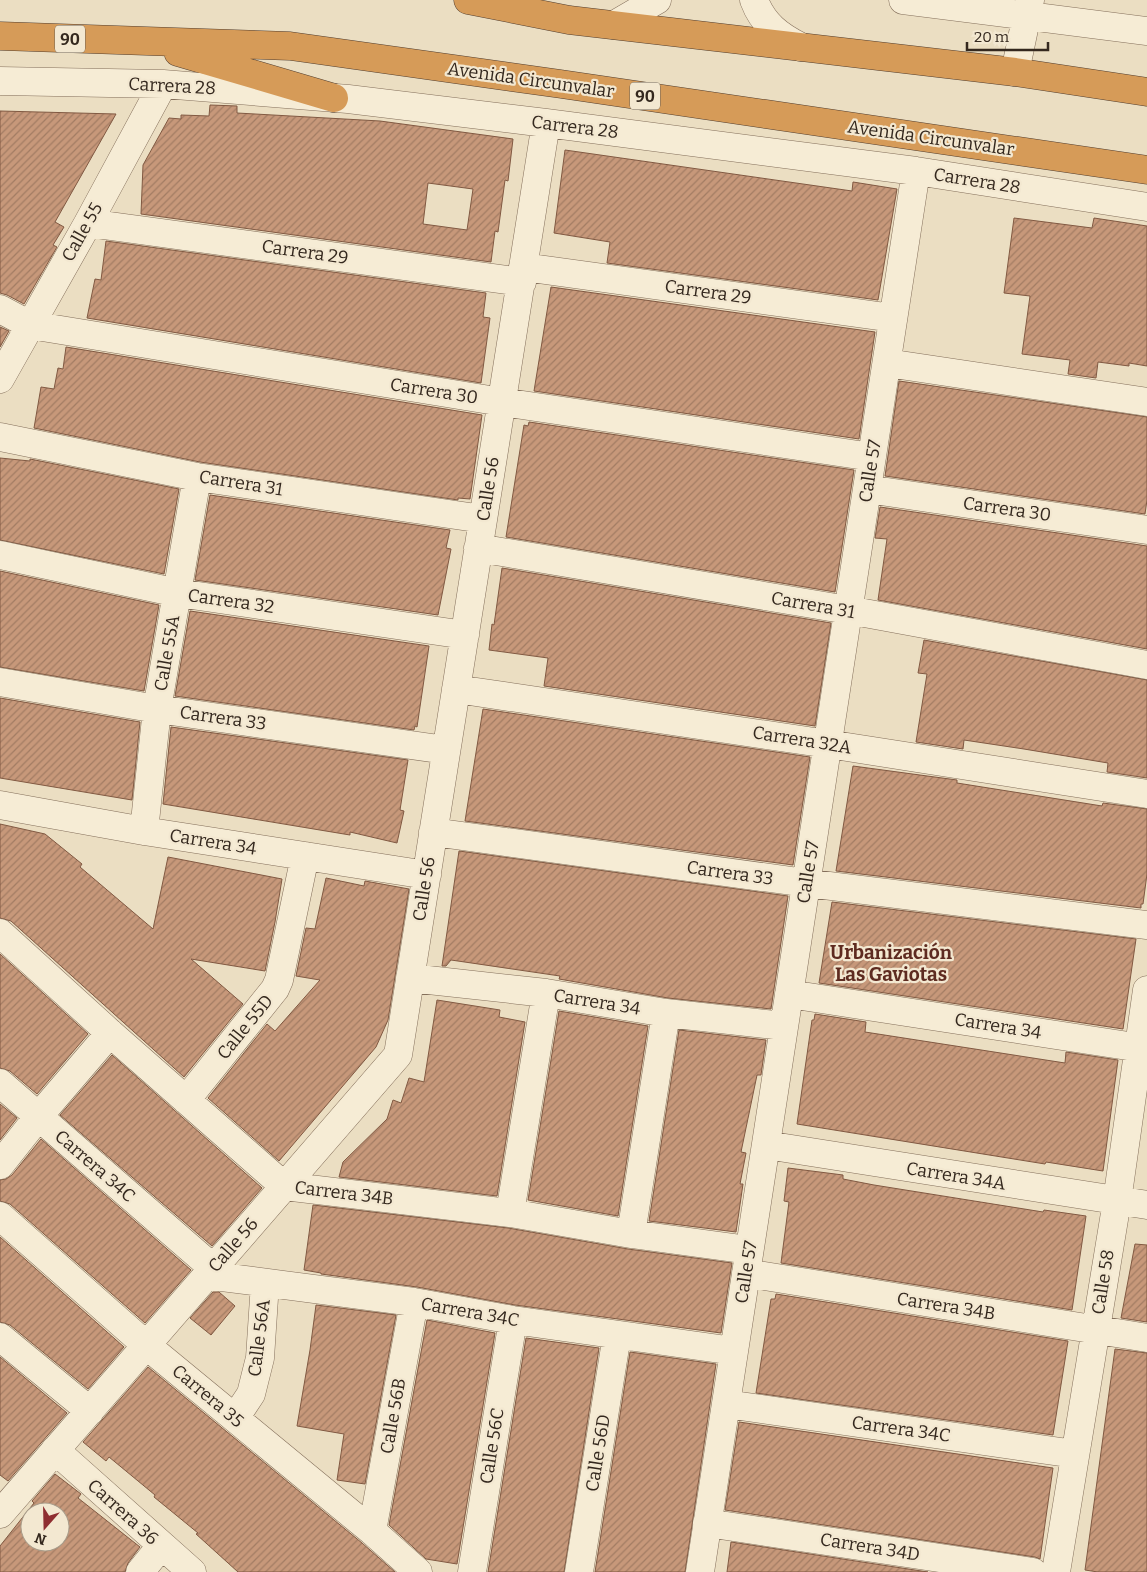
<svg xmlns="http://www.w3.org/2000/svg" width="1147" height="1572" font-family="Bitter,serif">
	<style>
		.building { fill: url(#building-hatch); stroke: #815942; fill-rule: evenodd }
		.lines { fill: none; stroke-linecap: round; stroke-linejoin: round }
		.minor-casing { stroke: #846f5b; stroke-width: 29 }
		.highway-casing { stroke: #523e2f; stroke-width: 29 }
		.minor { stroke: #f6ecd5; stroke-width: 28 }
		.highway { stroke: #d69b58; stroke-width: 28 }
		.labels { text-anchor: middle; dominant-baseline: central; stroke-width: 4.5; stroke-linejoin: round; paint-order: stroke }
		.shield { fill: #f3e8d1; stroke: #6d6254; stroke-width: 1 }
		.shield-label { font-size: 16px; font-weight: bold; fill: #34281e }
		.street-label { font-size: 18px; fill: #34281e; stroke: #f3e8d1 }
		.neighbourhood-label { font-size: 19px; font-weight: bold; fill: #5e2b20; stroke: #f3e8d1 }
	</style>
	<defs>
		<pattern id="building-hatch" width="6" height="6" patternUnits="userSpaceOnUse" patternTransform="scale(1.25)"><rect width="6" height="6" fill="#c7987a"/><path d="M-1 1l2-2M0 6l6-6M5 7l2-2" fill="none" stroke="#a27c63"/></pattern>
	</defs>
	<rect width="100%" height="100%" fill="#ebdec2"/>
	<path class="building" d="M210,105L237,106V113L380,121L513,139L508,181L505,180L498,232L495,231L491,262L141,214L143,165L169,118L181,119V115L209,116ZM428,183L473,189L467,230L423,224Z
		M0,111L116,114L55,222L64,227L53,245L57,247L24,304L7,295L0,293Z
		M565,150L852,191L853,182L897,189L878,300L607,263L610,242L554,233Z
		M1014,218L1092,228L1094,218L1147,226V366L1129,363V366L1098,362L1096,378L1068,374L1070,360L1022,354L1030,296L1004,293Z
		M106,241L486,293L483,317L490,318L481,383L87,318L95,279L101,280Z
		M551,287L875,332L859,439L534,391Z
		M0,327L9,331L0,347Z
		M66,347L482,415L470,499L458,498V500L200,462L34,428L41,387L54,389L58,368L63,369Z
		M899,381L1147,417V500L1145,514L885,476Z
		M529,422L854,470L835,592L506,537L524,425L528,426Z
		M0,458L30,461V459L179,489L164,574L0,540Z
		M210,495L450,530L446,548L451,549L438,615L195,580Z
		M880,507L1147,546V649L878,600L887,539L875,538Z
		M502,568L831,623L815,726L544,686L548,658L489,650L492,624L494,625Z
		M0,571L159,605L144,691L0,667Z
		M190,611L429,646L417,727L415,726L414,730L175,696Z
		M924,640L1147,680V778L1107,772L1108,763L1024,749L964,740L963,749L916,742L927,674L918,673Z
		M0,698L140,722L132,800L0,778Z
		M483,709L810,757L793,865L465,821Z
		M171,727L408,760L400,810L404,811L397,843L350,832V835L163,804Z
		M853,766L957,780V783L1102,806L1103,803L1147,809V874L1143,904H1141V908L836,871Z
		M0,824L45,834L82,864L80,867L153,929L168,857L282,879L275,922L265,971L191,959L243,1004L184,1077L11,921L0,918Z
		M459,851L788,896L771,1009L668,998L559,979L560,976L451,960L446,966H442Z
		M326,878L364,886L365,881L409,889L388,1020L376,1047L279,1161L208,1098L267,1024L275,1031L320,980L296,976L306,928L315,929Z
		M832,902L1136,939L1123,1029L819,983Z
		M0,954L88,1034L37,1094L10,1071L0,1068Z
		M437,1000L500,1010L499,1017L525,1022L497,1196L339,1177L343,1162L387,1119L393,1100L401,1103L409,1078L424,1082Z
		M559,1011L648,1026L618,1216L528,1200Z
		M815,1014L866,1022L865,1032L1065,1063L1066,1052L1118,1060L1103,1171L1046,1162L1045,1164L797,1124L812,1020H814Z
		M679,1030L766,1040L761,1075H757L741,1152L746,1153L740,1184H743L736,1232L649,1221Z
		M112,1055L262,1188L212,1246L60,1115Z
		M0,1104L17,1118L0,1140Z
		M41,1139L191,1270L145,1323L10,1204L0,1201V1180L6,1179L12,1175Z
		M788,1168L843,1175V1179L874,1185L1043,1212L1044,1210L1086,1216L1072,1310L781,1263L789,1202L784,1201Z
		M313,1205L508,1228L628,1249L732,1263L721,1333L515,1305L417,1287L321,1274V1273L304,1270Z
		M0,1237L124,1347L88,1389L10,1325L0,1322Z
		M1135,1244L1147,1245V1322L1121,1318Z
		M213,1292H219L235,1306L211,1335L190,1318Z
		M776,1294L1068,1341L1053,1435L756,1393L771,1299H775Z
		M316,1305L396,1315L365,1484L337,1480L344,1434L297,1426L310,1350Z
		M427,1320L495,1333L457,1564L426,1559L389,1525Z
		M526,1338L599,1348L564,1572H488Z
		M1115,1349L1147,1353V1572H1098L1085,1570Z
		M630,1352L716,1364L685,1572H595Z
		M0,1357L67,1413L8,1481L0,1475Z
		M148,1367L362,1543L395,1572H238L196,1534L198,1533L154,1497L155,1495L109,1457L106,1461L83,1442Z
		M739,1422L1053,1468L1040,1559L1035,1557L725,1510Z
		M55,1474L81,1494L78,1498L140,1547L128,1563L125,1572H0V1546L34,1503L32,1501ZM30,1512H60V1542H30Z
		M731,1542L928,1572H727Z"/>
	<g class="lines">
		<g class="minor-casing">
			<path id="minor" d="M754,0C763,24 779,36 801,47
				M903,0L1147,31
				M614,25L657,0
				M1015,72L1030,0
				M0,81L163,84L348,99L546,123L916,171L1147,207
				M88,223L522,282
				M523,267L893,318
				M0,309L30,325L502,402L872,457
				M887,363L1147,402
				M0,379L88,223L163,84
				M0,437L197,477L483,519
				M867,489L1147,530
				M478,548L848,610L1147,665
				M0,555L178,593L465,635
				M0,682L157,709L446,750
				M456,689L828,744L1147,794
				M0,805L144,831L427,875
				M144,831L157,709L197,477
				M433,832L806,883L1147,925
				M0,933L110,1033L284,1186L510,1213L631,1234L749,1250
				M410,978L546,993L666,1013L784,1026
				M789,994L1147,1049
				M0,1083L213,1268
				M186,1100L275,989L279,980L305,856
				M766,1145L1147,1205
				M0,1165L38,1117L110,1033
				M510,1213L546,993
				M0,1216L146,1345L372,1531L418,1572
				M631,1234L666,1013
				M746,1273L1147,1338
				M206,1275L414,1302L513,1320L734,1351
				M0,1337L90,1411
				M726,1404L1075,1454
				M235,1418L251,1394L260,1358L265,1283
				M55,1450L192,1572
				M0,1514L398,1055L546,123
				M707,1523L1033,1572
				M372,1531L414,1302
				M140,1572L161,1546
				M472,1572L513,1320
				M579,1572L617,1335
				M700,1572L916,171
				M1056,1572L1117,1201L1147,990"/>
		</g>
		<g class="highway-casing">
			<path id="highway" d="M468,0L569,20L1015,72L1147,92
				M0,36L290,46L561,84L1147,170
				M178,52L334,98"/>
		</g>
		<use href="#minor" class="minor"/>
		<use href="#highway" class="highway"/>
	</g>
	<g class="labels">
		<g class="shield">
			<rect x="55" y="25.5" width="30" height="27" rx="4"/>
			<rect x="630" y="82.5" width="30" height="27" rx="4"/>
		</g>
		<g class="shield-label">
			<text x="70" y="39">90</text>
			<text x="645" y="96">90</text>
		</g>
		<g class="street-label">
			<text transform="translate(531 80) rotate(8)">Avenida Circunvalar</text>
			<text transform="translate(172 86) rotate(3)">Carrera 28</text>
			<text transform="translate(575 127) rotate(7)">Carrera 28</text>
			<text transform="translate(931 138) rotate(8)">Avenida Circunvalar</text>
			<text transform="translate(977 181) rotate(9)">Carrera 28</text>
			<text transform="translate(82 232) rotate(-61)">Calle 55</text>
			<text transform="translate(305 252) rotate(8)">Carrera 29</text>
			<text transform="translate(708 292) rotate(8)">Carrera 29</text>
			<text transform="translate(434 391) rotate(9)">Carrera 30</text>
			<text transform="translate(870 471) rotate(-81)">Calle 57</text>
			<text transform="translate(241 483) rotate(9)">Carrera 31</text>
			<text transform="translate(488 489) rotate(-81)">Calle 56</text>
			<text transform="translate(1007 509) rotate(8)">Carrera 30</text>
			<text transform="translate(231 601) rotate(8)">Carrera 32</text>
			<text transform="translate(813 605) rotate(10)">Carrera 31</text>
			<text transform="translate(167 653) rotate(-80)">Calle 55A</text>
			<text transform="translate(223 718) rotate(8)">Carrera 33</text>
			<text transform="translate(802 740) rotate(9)">Carrera 32A</text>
			<text transform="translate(213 842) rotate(9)">Carrera 34</text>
			<text transform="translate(808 872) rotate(-81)">Calle 57</text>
			<text transform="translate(730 873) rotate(8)">Carrera 33</text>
			<text transform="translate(424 889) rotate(-81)">Calle 56</text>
			<text transform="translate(597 1002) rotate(9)">Carrera 34</text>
			<text transform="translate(998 1026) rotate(9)">Carrera 34</text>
			<text transform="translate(245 1027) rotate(-51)">Calle 55D</text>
			<text transform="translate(95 1166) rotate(41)">Carrera 34C</text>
			<text transform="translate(956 1176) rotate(9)">Carrera 34A</text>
			<text transform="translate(344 1193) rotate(7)">Carrera 34B</text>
			<text transform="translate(233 1245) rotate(-49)">Calle 56</text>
			<text transform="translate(746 1272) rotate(-81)">Calle 57</text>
			<text transform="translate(1103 1282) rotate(-81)">Calle 58</text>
			<text transform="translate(946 1306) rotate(9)">Carrera 34B</text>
			<text transform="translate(470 1312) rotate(10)">Carrera 34C</text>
			<text transform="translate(259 1338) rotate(-83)">Calle 56A</text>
			<text transform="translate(208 1396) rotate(40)">Carrera 35</text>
			<text transform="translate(393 1416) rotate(-80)">Calle 56B</text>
			<text transform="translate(901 1429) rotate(8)">Carrera 34C</text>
			<text transform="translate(492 1446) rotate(-81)">Calle 56C</text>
			<text transform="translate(598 1453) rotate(-81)">Calle 56D</text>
			<text transform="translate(123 1512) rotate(42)">Carrera 36</text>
			<text transform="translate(870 1547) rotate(9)">Carrera 34D</text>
		</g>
		<g class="neighbourhood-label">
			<text x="891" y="952">Urbanización<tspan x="891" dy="22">Las Gaviotas</tspan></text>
		</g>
	</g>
	<g transform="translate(45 1527) rotate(200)"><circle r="24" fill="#f3e8d1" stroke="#a79b89"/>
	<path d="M0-4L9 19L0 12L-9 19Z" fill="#8f2e31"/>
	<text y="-8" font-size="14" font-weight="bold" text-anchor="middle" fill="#34281e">N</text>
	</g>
	<path d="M967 42v8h81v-8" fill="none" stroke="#34281e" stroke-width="2.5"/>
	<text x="974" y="42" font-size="15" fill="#34281e" stroke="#f3e8d1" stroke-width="4" paint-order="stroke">20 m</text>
</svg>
